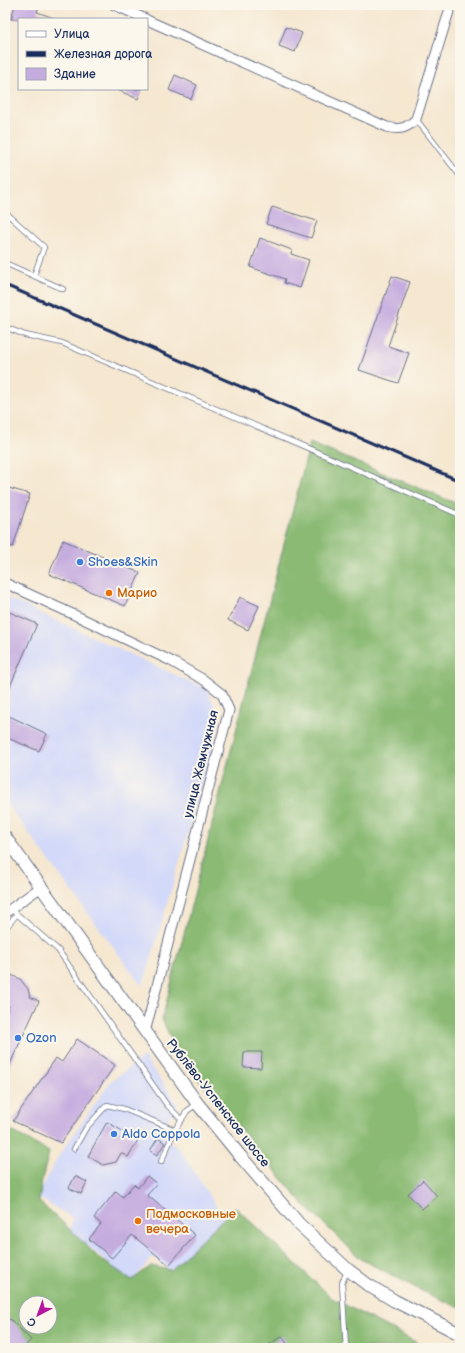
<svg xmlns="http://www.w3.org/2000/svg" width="465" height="1353" font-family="'Balsamiq Sans',sans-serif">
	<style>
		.built { fill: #d3d9f9 }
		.forest { fill: #8aba73; stroke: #527468; fill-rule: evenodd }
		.building { fill: #c5acdf }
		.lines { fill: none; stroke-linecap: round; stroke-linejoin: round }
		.lane-casing { stroke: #676f86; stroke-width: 6 }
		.street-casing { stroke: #676f86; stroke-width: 11 }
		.secondary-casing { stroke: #676f86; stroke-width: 14 }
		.lane { stroke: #fff; stroke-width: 4.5 }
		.street { stroke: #fff; stroke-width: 9 }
		.secondary { stroke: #fff; stroke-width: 12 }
		.rail { stroke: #1b2f5e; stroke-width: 3 }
		.shop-dot { fill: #3f7fe0; stroke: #fbf7ec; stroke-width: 1.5 }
		.food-dot { fill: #e8710a; stroke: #fbf7ec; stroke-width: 1.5 }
		.labels { text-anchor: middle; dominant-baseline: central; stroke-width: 4; stroke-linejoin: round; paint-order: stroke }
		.shop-label { font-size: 13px; fill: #366cbe; stroke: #fbf7ec; text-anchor: start }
		.food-label { font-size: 13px; fill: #c56008; stroke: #fbf7ec; text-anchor: start }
		.street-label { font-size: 13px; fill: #1b2f5e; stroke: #fbf7ec }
	</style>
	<rect width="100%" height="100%" fill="#fbf7ec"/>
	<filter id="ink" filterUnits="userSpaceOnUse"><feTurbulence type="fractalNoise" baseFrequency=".025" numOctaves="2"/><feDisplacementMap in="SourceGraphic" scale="8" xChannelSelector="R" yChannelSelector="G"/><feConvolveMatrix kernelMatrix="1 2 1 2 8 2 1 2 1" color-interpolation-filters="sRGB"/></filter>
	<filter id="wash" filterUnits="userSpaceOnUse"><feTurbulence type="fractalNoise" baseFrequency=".012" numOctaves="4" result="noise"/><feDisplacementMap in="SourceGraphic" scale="16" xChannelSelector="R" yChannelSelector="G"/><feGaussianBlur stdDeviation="0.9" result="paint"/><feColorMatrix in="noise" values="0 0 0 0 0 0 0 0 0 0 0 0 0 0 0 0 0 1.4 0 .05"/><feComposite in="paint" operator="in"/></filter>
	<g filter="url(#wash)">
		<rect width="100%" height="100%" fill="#f5e7d0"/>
		<path class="built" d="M5,597L206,689L218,712L220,722L147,973L142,986L5,801Z
			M144,1057L178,1104L159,1133L180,1150L227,1223L176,1275L153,1257L131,1282L70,1231L73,1218L37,1197L60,1154L111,1081Z"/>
		<path class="forest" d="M310,443L460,505V1308L424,1292L361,1259L304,1205L178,1055L162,1019Z
			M5,1127L49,1152L42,1179L39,1202L59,1219L99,1258L132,1280L151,1266L171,1270L235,1207L332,1298L427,1348H5ZM26,1303H50V1327H26Z"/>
		<g id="blocks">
			<path class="building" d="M15,5H33L39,7L37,12L54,18V19H11Z
				M286,27L302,33L295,52L279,46Z
				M175,75L197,85L191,99L169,90Z
				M115,89H142L138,99Z
				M272,207L317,221L311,238L266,224Z
				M260,238L292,250L291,254L309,260L300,288L284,283L285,279L250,267Z
				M392,276L410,282L388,346L409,353L398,383L359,370Z
				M5,487L30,494L13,547L5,545Z
				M63,540L140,573L125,606L49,574Z
				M240,597L259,606L248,630L228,620Z
				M5,610L37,624L5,698Z
				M5,714L47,734L39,751L5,737Z
				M5,972L20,979L28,989L30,997L39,1001L5,1075V1016L9,1006L5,1004Z
				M77,1039L115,1065L61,1143L13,1121L56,1058L62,1062Z
				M244,1052H262L261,1068L243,1067Z
				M107,1122L138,1140L128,1157L121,1153L116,1162L103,1165L88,1156Z
				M158,1138L165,1143L157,1155L150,1151Z
				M75,1176L87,1182L81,1194L69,1188Z
				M147,1176L157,1184L147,1195L195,1235L169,1265L132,1235L112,1258L89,1239L101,1224L94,1218L116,1191L123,1197L134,1184L138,1188Z
				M423,1180L437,1196L422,1209L408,1194Z
				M10,1319L31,1340L23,1348H5V1323Z
				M282,1336L290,1348H264Z"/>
		</g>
	</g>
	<g filter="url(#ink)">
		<use href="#blocks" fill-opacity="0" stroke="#676f86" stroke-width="1"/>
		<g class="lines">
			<g class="lane-casing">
				<path id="lane" d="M416,119L460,176
					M5,212L44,247L34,276
					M5,263L63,289
					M5,327L25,335L62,343L310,449L460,515
					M11,909L58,950L167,1105L182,1120
					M5,929L17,914
					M74,1149L86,1128L107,1105L124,1109L175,1130L187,1111L197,1104
					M161,1162L175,1130
					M346,1348L342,1283L347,1271"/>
			</g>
			<g class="street-casing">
				<path id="street" d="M114,5L146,19
					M147,20L387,127C400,130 406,129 416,119L451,5
					M5,583L79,617L171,661L204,680L222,694L229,710L145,1032
					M5,913L41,887"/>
			</g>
			<g class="secondary-casing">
				<path id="secondary" d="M5,837L197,1103L241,1157L299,1224L347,1269L368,1285L395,1301L460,1334"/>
			</g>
			<use href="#lane" class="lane"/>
			<use href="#street" class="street"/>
			<use href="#secondary" class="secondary"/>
			<path class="rail" d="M5,285L460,481"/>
		</g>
	</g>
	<g class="shop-dot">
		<circle cx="80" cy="562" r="4"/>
		<circle cx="18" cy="1038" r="4"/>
		<circle cx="114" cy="1134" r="4"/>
	</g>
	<g class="food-dot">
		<circle cx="109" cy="593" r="4"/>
		<circle cx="138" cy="1221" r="4"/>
	</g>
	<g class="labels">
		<g class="shop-label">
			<text x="88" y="562">Shoes&amp;Skin</text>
			<text x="26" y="1038">Ozon</text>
			<text x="122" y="1134">Aldo Coppola</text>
		</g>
		<g class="food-label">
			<text x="117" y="593">Марио</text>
			<text x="146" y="1214">Подмосковные<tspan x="146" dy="15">вечера</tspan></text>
		</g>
		<g class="street-label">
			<text transform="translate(201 764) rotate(-76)">улица Жемчужная</text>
			<text transform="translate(218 1103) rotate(52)">Рублёво-Успенское шоссе</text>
		</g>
	</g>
	<rect width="465" height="1353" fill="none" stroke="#fbf7ec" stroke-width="20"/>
	<rect x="18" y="18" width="130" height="72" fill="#fbf7ec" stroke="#a1a7b3"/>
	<rect x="26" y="31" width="20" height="6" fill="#ffffff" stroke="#a1a7b3"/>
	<text x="54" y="38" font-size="12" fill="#1b2f5e">Улица</text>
	<rect x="26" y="51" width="20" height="6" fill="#1b2f5e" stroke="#a1a7b3"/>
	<text x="54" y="58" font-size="12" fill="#1b2f5e">Железная дорога</text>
	<rect x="26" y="68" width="20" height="12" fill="#c5acdf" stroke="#a1a7b3"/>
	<text x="54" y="78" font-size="12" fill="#1b2f5e">Здание</text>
	<g transform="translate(38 1315) rotate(221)"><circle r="19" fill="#fbf7ec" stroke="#a1a7b3"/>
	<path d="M0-3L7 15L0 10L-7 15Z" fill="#b5179e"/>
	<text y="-6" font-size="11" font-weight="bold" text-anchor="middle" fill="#1b2f5e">С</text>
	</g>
</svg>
